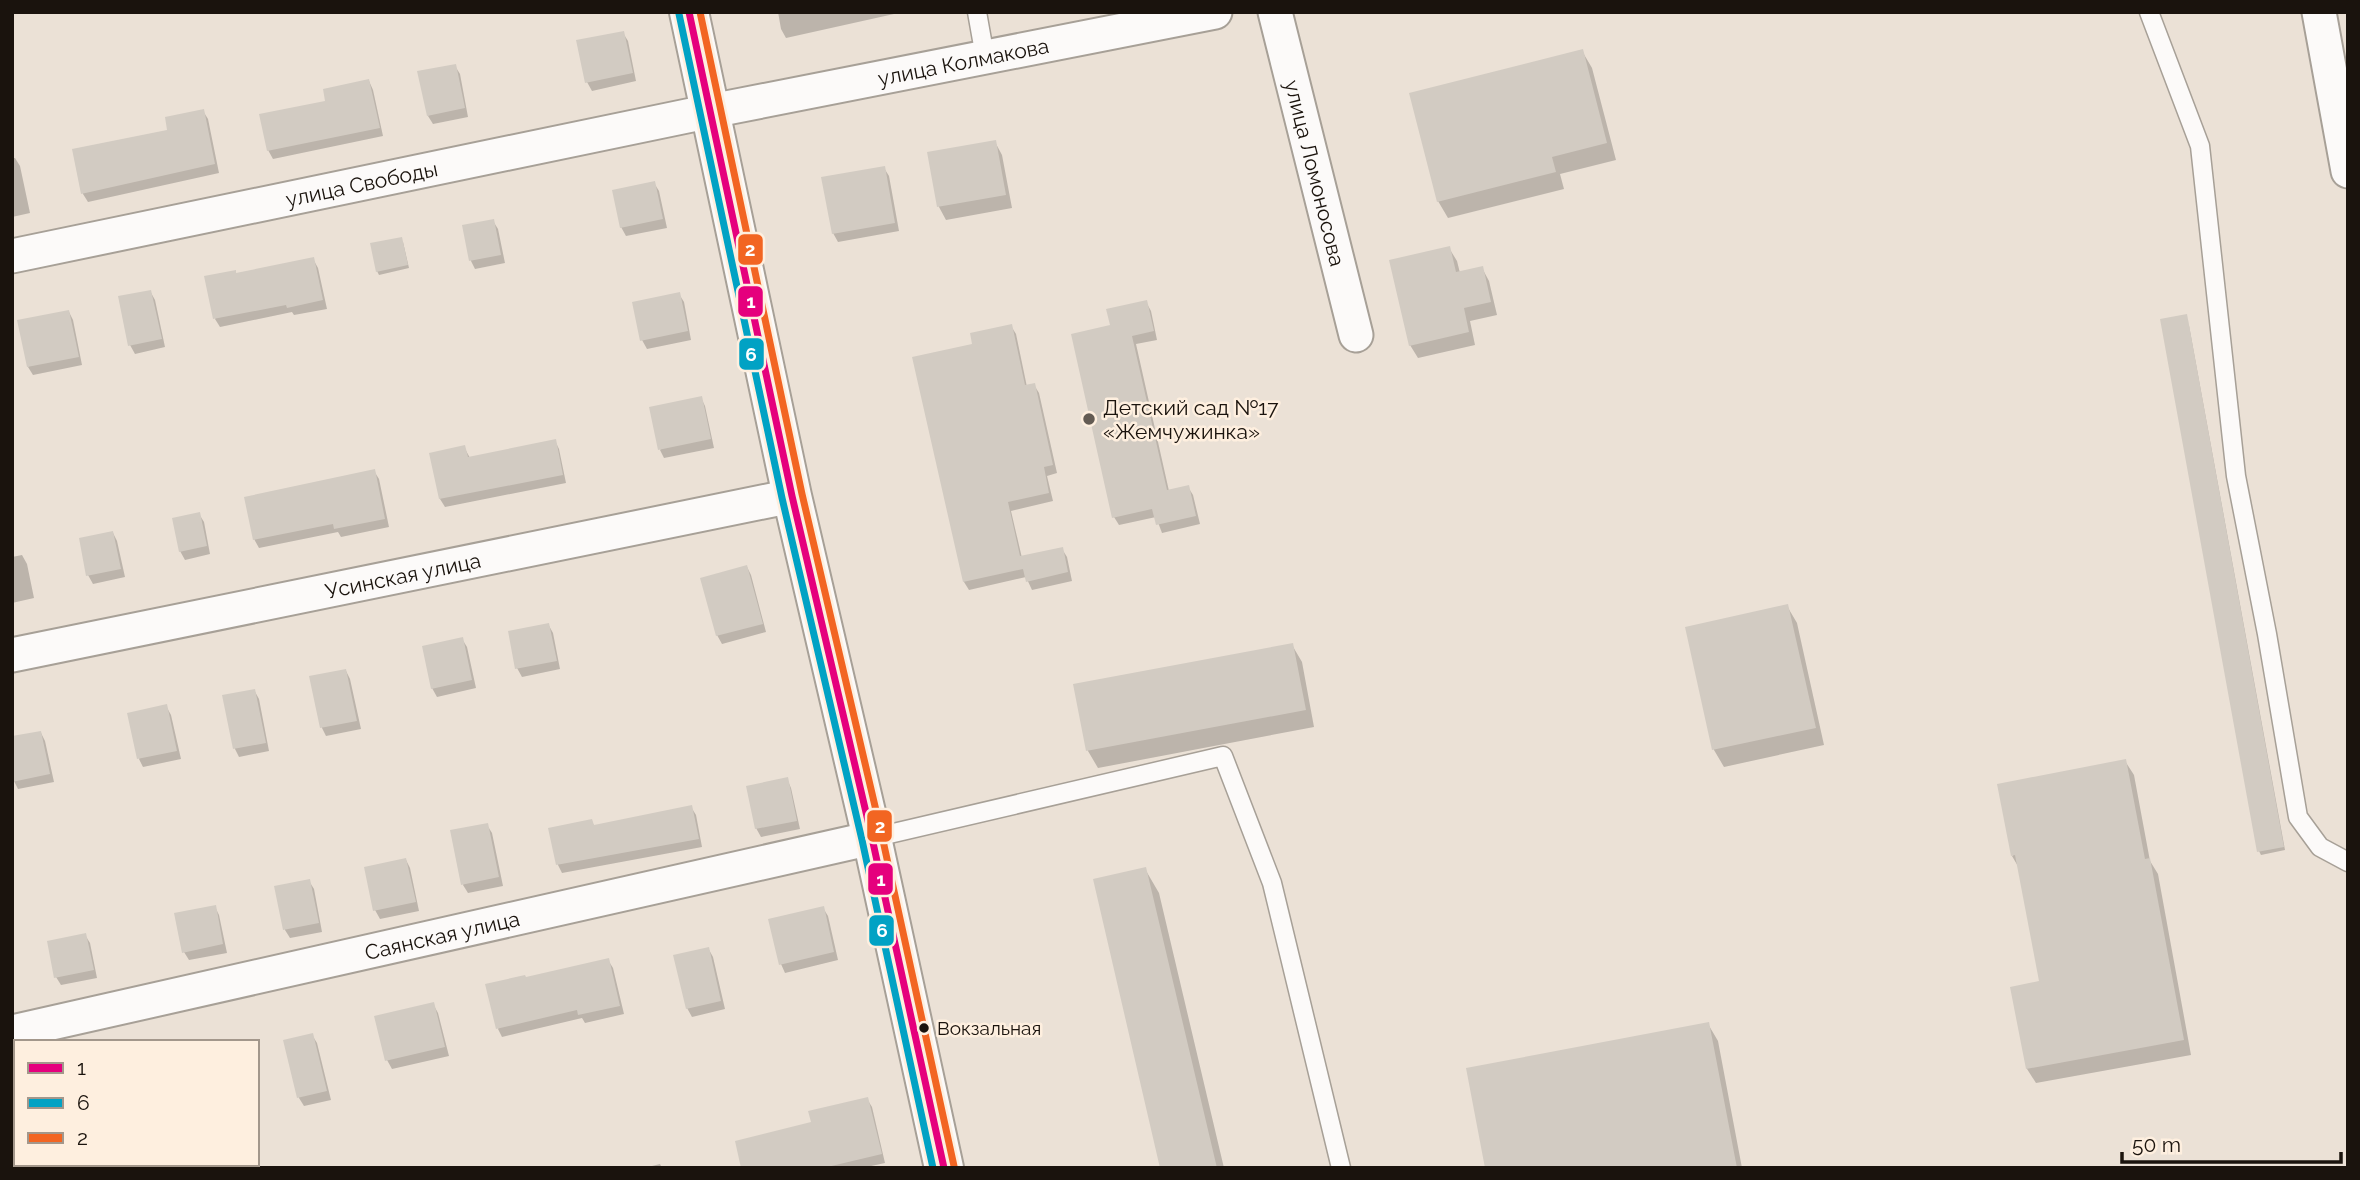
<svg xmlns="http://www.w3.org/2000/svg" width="2360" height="1180" font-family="Raleway,sans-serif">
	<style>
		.shadow { fill: #0003 }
		.building { fill: #d2cbc2 }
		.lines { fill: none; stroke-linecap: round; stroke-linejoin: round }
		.service-casing { stroke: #a7a097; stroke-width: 21 }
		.minor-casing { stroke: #a7a097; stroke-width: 37 }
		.tertiary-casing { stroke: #a7a097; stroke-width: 42 }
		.service { stroke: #fcfaf9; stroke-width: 18 }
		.minor { stroke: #fcfaf9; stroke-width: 33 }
		.tertiary { stroke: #fcfaf9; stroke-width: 38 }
		.bus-1-casing { stroke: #feefdf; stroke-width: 12 }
		.bus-2-casing { stroke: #feefdf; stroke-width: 12 }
		.bus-3-casing { stroke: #feefdf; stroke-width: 12 }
		.bus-1 { stroke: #e5007d; stroke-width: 7 }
		.bus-2 { stroke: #01a2c4; stroke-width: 7 }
		.bus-3 { stroke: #f26522; stroke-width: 7 }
		.poi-dot { fill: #635b53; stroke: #feefdf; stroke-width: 2.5 }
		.bus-dot { fill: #1a130d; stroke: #feefdf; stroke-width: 2.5 }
		.labels { text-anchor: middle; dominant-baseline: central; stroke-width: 5; stroke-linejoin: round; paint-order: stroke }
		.bus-label { font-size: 19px; fill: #1a130d; stroke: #feefdf; text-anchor: start }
		.street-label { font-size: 21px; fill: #1a130d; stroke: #feefdf }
		.poi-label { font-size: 21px; fill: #1a130d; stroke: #feefdf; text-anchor: start }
		.line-badge { stroke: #feefdf; stroke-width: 2.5 }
		.badge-label { font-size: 19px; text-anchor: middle; font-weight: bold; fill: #fff }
	</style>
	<rect width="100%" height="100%" fill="#ebe1d6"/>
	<path class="shadow" d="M778,12H903L786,38L781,29Z
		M623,33L628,41L636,81L592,91L587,82Z
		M1582,51L1592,68L1616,160L1560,174L1564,189L1448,218L1438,201Z
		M455,66L460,74L468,117L433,124L428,116Z
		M369,81L373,90L383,136L273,159L268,150L327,102Z
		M203,111L208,119L219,173L88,202L83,194L74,150L169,132Z
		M995,142L1002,155L1012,208L946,220L939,207L929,154Z
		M12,158H15L20,166L30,213L12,217Z
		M884,168L889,176L899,231L838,242L833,233Z
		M654,183L659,191L667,228L626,236L621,227Z
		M493,221L498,229L505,263L475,269L471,261L464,227Z
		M403,242L409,268L379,275L377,271Z
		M1449,248L1457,261L1460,273L1482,268L1489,281L1497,315L1470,321L1475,345L1418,358L1410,345Z
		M313,259L318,268L327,309L294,315L292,312L220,327L215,319L236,275Z
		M150,291L155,300L165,347L135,354L130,345Z
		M679,294L684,302L691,340L647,349L642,340Z
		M1146,302L1151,311L1157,340L1136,344L1169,491L1188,487L1193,495L1200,524L1162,533L1156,517L1119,525L1114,517L1112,327Z
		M69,312L73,320L82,365L33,375L28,367Z
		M2188,320L2285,850L2261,855L2259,851Z
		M1011,326L1016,334L1027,387L1034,385L1039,393L1057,473L1047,476L1053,501L1011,511L1022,558L1062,549L1067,557L1072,581L1032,590L1026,577L969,590L964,582L914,359L974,345Z
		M701,398L705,406L714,448L664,458L660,450Z
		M555,441L559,449L566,483L445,507L440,499L464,447L470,458Z
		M374,471L379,479L389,527L341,537L338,532L259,548L254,539Z
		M199,514L204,522L210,554L185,560L180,551Z
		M113,533L117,541L125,577L93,584L88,575Z
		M22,555L27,564L34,598L12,603V557Z
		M747,567L751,575L766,632L722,644L717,635Z
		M1787,606L1797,623L1824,745L1724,767L1714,750L1687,628Z
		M548,624L553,633L560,669L522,677L517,668Z
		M462,639L467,647L476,688L437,697L432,688Z
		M1292,645L1302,662L1314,727L1098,768L1088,751L1075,685Z
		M346,671L350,679L361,729L326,736L322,728L311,678Z
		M254,690L259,699L269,751L239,757L235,749L224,697Z
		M166,706L171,715L181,759L143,767L139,759Z
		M41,733L45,741L54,782L18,789L14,781Z
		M2125,761L2134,775L2150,861L2158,874L2191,1055L2036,1083L2027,1069L2012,988L2041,983L2019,868L2012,856Z
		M787,779L791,788L800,829L761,837L756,828Z
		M691,807L696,815L702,847L562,873L558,865L550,829L591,821L595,827Z
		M487,825L492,833L503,886L468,893L463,885Z
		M406,860L410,868L419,911L380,919L375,910Z
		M1145,869L1159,893L1224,1168H1162Z
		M309,881L314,889L322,932L290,938L285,930L276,887Z
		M215,907L219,915L227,953L189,960L184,952Z
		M823,908L828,916L838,960L785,973L781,964Z
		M85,935L90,943L97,978L61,985L56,977Z
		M708,948L713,957L725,1009L692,1017L687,1008Z
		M608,960L613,968L624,1014L585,1023L582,1018L502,1037L498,1029L526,979Z
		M433,1004L438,1013L449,1056L392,1069L387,1060Z
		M1708,1024L1718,1041L1742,1168H1486Z
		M312,1035L317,1043L331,1100L304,1106L299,1098L286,1041Z
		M867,1099L872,1107L885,1163L862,1168H743Z
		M660,1164L662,1168H644Z"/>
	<path class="building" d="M624,31L633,73L585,83L576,40Z
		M1583,49L1607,143L1552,157L1556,172L1437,202L1409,93Z
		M456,64L465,108L427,116L417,71Z
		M369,79L380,128L267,151L259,114L325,101L323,89Z
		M204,109L215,164L81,194L72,149L167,130L165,117Z
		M996,140L1006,195L937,207L927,152Z
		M885,166L895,223L832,234L821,177Z
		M655,181L663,219L620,228L612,190Z
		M494,219L501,255L469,261L462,225Z
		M402,237L408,265L376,272L370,243Z
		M1450,246L1456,272L1483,266L1491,302L1464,308L1469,332L1409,346L1389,260Z
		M314,257L323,300L287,308L286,305L213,319L204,276L236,270V273Z
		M151,290L162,339L128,346L118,296Z
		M680,292L688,331L640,341L632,302Z
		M1147,300L1154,331L1132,336L1167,490L1189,485L1196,516L1156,525L1152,509L1112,518L1071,334L1110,325L1106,309Z
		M69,310L79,357L27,367L17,320Z
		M2187,314L2284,847L2257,852L2160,319Z
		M1012,324L1025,385L1035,383L1053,465L1044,467L1049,493L1008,502L1020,556L1063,547L1068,572L1026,582L1023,569L963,582L912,357L972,344L970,333Z
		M702,396L711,439L658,450L649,407Z
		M556,439L563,475L439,499L429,453L465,445L468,457Z
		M375,469L385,519L334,529L333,524L253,540L244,497Z
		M200,512L207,546L179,552L172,518Z
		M113,531L121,569L86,576L79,538Z
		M747,565L763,624L716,636L700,578Z
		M1788,604L1816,728L1712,750L1685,627Z
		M549,623L557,661L515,669L508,631Z
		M463,637L472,680L431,689L422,646Z
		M1293,643L1306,710L1086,751L1073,684Z
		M346,669L357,721L320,728L309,676Z
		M255,689L266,743L233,749L222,695Z
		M167,704L177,751L137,759L127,713Z
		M41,731L50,774L12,782V736Z
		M2126,759L2145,859L2150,858L2184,1040L2026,1069L2010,987L2039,981L2015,855L2011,856L1997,784Z
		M788,777L797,821L755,829L746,786Z
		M692,805L699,839L556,865L548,828L592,819L594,825Z
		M488,823L499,877L461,885L450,830Z
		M406,858L416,902L373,911L364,867Z
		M1146,867L1217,1168H1160L1093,879Z
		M310,879L319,923L283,930L274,886Z
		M216,905L223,944L182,953L174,913Z
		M824,906L834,952L779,965L768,919Z
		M86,933L94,970L54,978L47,941Z
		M709,947L721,1001L686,1009L673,955Z
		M609,958L620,1006L578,1015L577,1010L496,1029L485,984L525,975L526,977Z
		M434,1002L445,1047L385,1061L374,1016Z
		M1709,1022L1737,1168H1485L1466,1068Z
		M313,1033L327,1091L297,1098L283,1040Z
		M868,1097L882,1154L823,1168H741L735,1141L811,1122L808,1111Z"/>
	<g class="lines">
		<g class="service-casing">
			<path id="service" d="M977,12L985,57
				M2149,12L2200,146L2236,476L2267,634L2298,817L2320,847L2348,862
				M872,838L1223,756L1272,883L1341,1168"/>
		</g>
		<g class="minor-casing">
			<g id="minor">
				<path id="s1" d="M1275,12L1356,335"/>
				<path d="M2319,12L2348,171"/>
				<path id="s2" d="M12,256L711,111L1215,12"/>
				<path id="s3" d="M12,655L792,496"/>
				<path id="s4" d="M12,1032L872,838"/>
				<path d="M46,1164L47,1168"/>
			</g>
		</g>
		<g class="tertiary-casing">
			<path id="tertiary" d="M689,12L792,496L872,838L944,1168"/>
		</g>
		<use href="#service" class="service"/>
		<use href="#minor" class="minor"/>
		<use href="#tertiary" class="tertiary"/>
		<g class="bus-1-casing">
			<path id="bus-1" d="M689,12L792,496L872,838L944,1168"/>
		</g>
		<g class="bus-2-casing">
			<path id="bus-2" d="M679,14L782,498L862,840L933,1168"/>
		</g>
		<g class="bus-3-casing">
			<path id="bus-3" d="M700,12L802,494L882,836L954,1166"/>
		</g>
		<use href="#bus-1" class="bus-1"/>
		<use href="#bus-2" class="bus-2"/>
		<use href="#bus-3" class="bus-3"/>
	</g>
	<circle class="poi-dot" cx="1089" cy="419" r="7"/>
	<circle class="bus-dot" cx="924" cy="1028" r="6"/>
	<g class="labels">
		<g class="bus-label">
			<text x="937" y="1028">Вокзальная</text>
		</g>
		<g class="street-label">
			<text stroke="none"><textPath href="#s2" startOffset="971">улица Колмакова</textPath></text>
			<text stroke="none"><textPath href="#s1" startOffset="166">улица Ломоносова</textPath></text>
			<text stroke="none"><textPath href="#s2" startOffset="357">улица Свободы</textPath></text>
			<text stroke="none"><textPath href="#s3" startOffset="399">Усинская улица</textPath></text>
			<text stroke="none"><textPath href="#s4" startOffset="441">Саянская улица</textPath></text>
		</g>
		<g class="poi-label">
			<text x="1103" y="407">Детский сад №17<tspan x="1103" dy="24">«Жемчужинка»</tspan></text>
		</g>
	</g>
	<g class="line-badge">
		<rect x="737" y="233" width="27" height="33" rx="7" fill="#f26522"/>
		<rect x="737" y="285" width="27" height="33" rx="7" fill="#e5007d"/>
		<rect x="738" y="337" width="27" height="34" rx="7" fill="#01a2c4"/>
		<rect x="866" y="809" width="27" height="34" rx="7" fill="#f26522"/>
		<rect x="867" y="862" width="27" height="34" rx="7" fill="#e5007d"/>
		<rect x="868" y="914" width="27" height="33" rx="7" fill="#01a2c4"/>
	</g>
	<g class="badge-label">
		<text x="750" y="256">2</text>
		<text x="751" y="308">1</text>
		<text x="751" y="361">6</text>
		<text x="880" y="833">2</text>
		<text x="881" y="886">1</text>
		<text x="882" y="937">6</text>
	</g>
	<rect width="2360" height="1180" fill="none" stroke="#1a130d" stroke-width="28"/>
	<rect x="14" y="1040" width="245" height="126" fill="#feefdf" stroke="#a3978b" stroke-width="2"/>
	<rect x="28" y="1063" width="35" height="10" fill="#e5007d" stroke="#a3978b" stroke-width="2"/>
	<text x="77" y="1075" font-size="21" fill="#1a130d">1</text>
	<rect x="28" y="1098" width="35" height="10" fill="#01a2c4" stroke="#a3978b" stroke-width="2"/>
	<text x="77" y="1110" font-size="21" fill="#1a130d">6</text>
	<rect x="28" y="1133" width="35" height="10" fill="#f26522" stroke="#a3978b" stroke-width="2"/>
	<text x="77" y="1145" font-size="21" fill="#1a130d">2</text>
	<path d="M2122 1152v10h219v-10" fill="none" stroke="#1a130d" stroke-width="3.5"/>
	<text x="2132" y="1152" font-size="21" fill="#1a130d" stroke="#feefdf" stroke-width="5" paint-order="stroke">50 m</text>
</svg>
